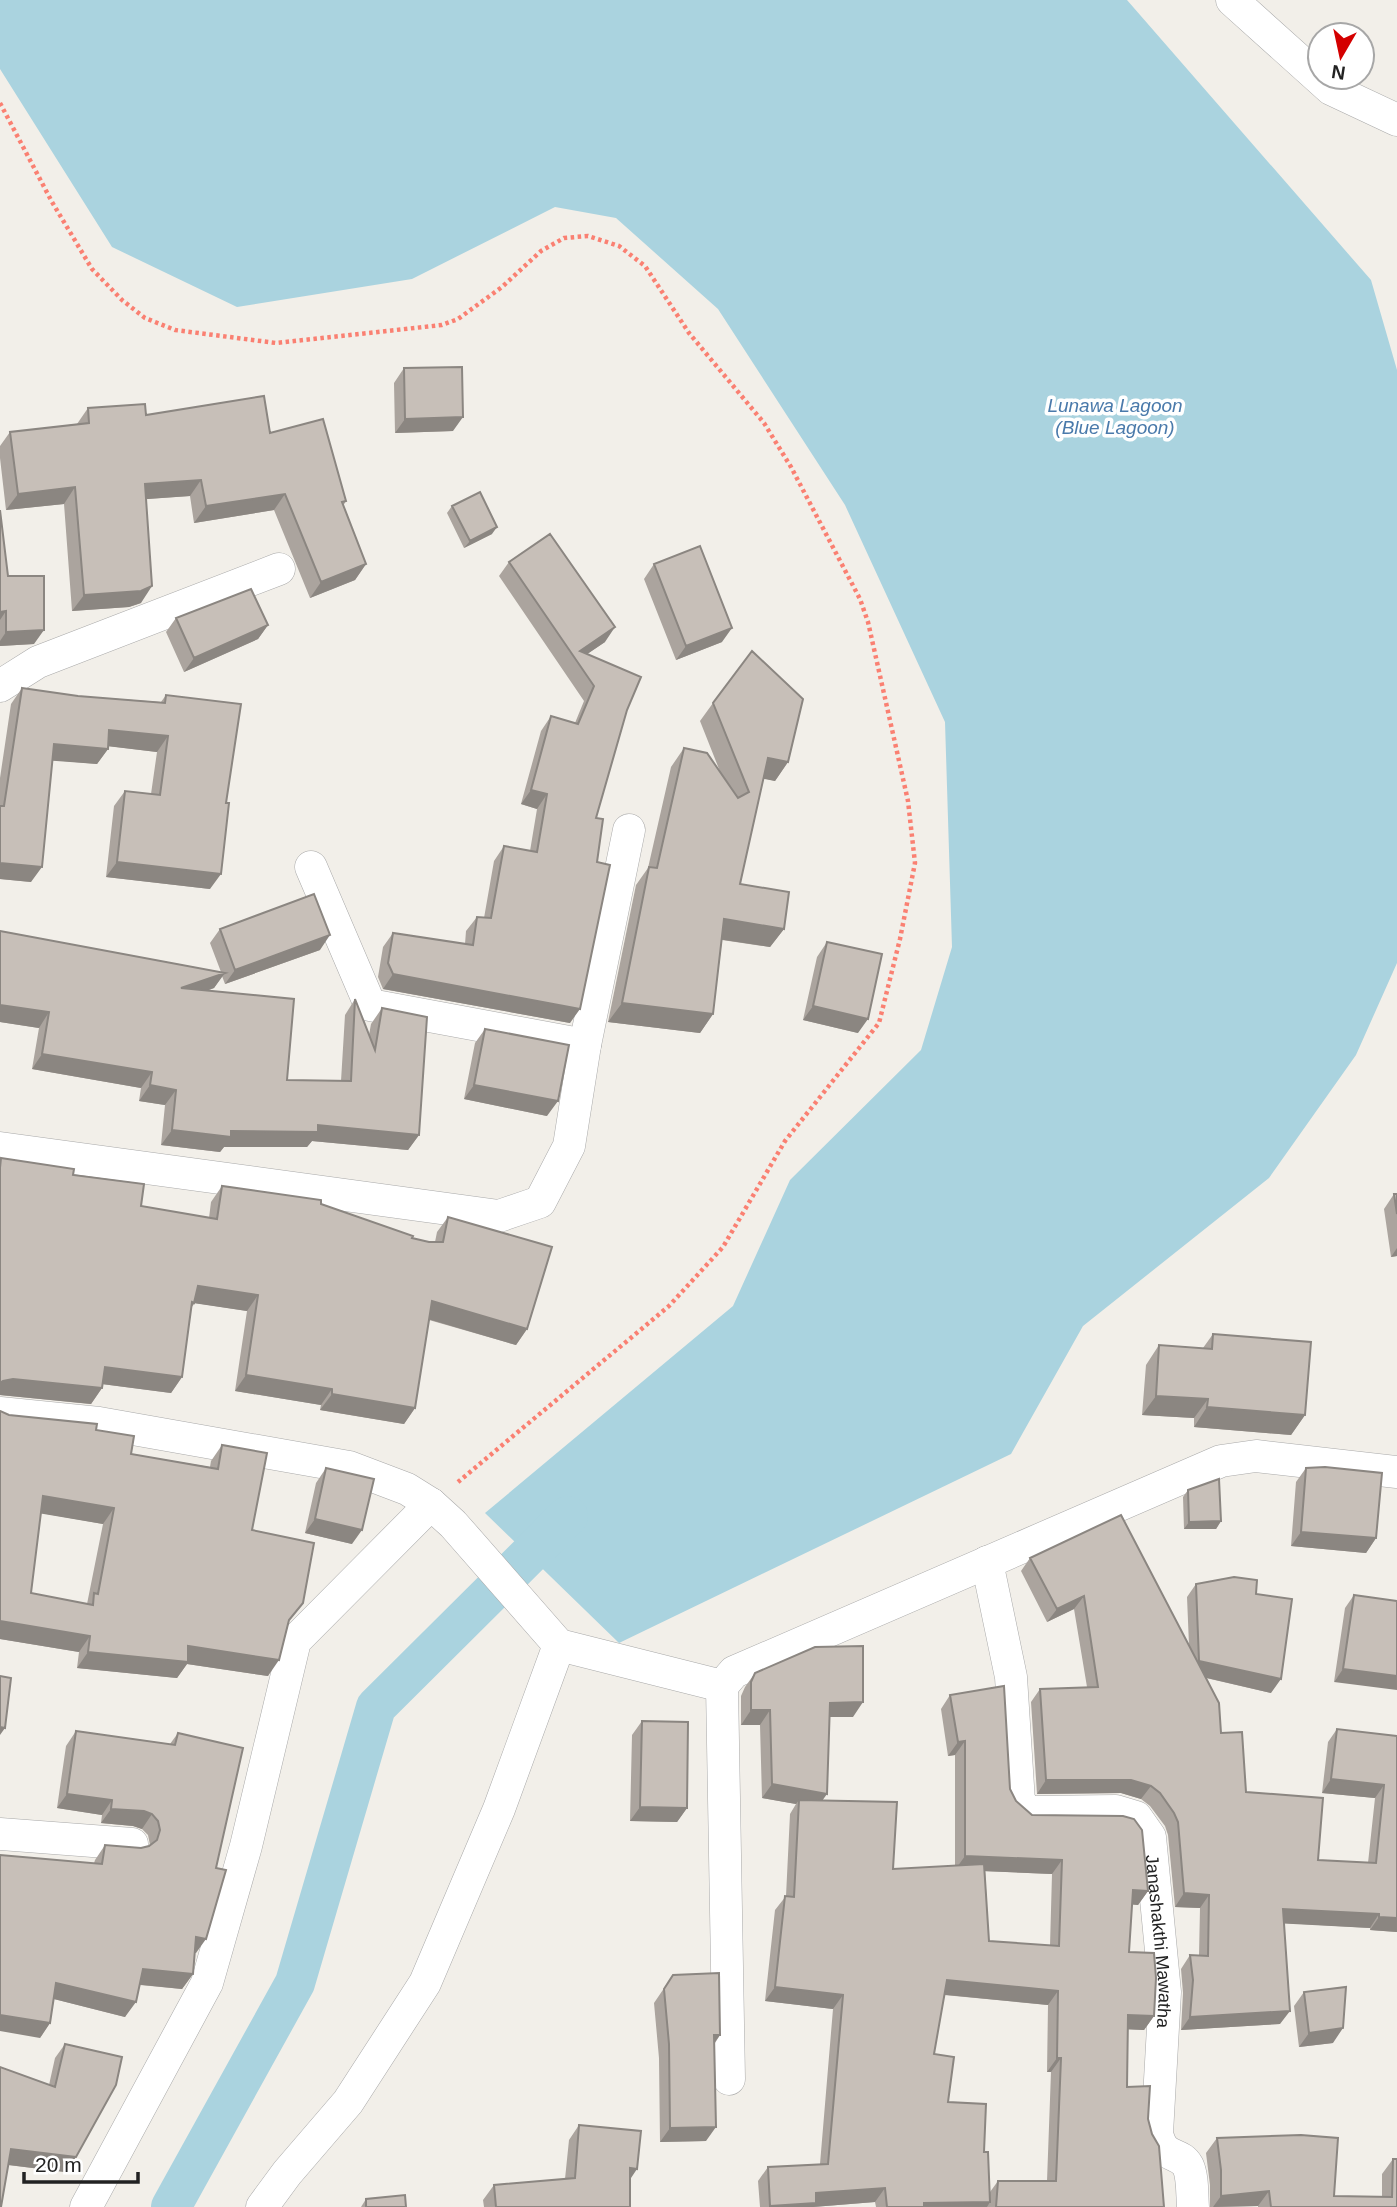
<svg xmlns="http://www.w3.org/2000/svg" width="1397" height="2207" font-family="Helvetica,sans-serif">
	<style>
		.water { fill: #aad3df }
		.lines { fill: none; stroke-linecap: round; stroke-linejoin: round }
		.canal { stroke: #aad3df; stroke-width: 40 }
		.minor-casing { stroke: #a9a9a9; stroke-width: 33 }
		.path { stroke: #fa8072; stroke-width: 4.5; stroke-dasharray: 3.5 3.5; stroke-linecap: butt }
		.minor { stroke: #fff; stroke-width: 32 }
		.wall { fill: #aba49e; fill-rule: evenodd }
		.shaded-wall { fill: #8b8681 }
		.building { fill: #c7bfb8; stroke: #8b8681; stroke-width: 2; fill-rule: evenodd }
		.labels { text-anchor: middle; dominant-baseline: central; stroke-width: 7; stroke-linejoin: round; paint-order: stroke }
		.street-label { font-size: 18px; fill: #222; stroke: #fff }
		.water-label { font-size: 19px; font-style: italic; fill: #4a7aab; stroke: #fff }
	</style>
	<rect width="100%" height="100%" fill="#f2efe9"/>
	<path class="water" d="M0,0H1127L1371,280L1397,370V963L1356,1055L1269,1178L1083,1326L1011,1454L619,1643L485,1513L733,1306L790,1180L921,1050L952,947L945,722L845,505L718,309L616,218L555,207L412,279L237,307L112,247L0,69Z"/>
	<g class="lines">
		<path class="canal" d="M171,2207L295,1983L376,1707L568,1516"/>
		<g class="minor-casing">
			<g id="minor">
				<path d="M1232,0L1331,89L1397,120"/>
				<path d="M0,686L38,662L279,569"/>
				<path d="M311,867L370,1005L585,1045"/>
				<path d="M0,1148L499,1216L540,1202L569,1146L585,1045L629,830"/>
				<path d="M0,1413L99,1423L349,1467L407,1489L431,1504L453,1524L559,1645L722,1686L734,1672L1221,1461L1256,1456L1397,1472"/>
				<path id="s1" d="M987,1562L1011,1677L1019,1802L1029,1812L1116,1811L1136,1817L1150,1837L1165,1992L1157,2133C1163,2161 1179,2150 1188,2166C1193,2177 1192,2195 1193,2207"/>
				<path d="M722,1686L729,2079"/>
				<path d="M0,1834L132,1844"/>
				<path d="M86,2207L207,1983L246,1846L295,1641L431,1504"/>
				<path d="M262,2207L287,2173L348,2102L425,1983L499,1809L559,1645"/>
			</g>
		</g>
		<path class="path" d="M0,103L52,202L92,269L122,300L145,318L175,330L276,343L442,325L458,319L502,287L541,251L564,238L588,236L619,246L645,266L689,333L764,423L791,467L860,599L868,622L908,801L915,863L900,939L879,1023L785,1141L723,1247L669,1306L458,1482"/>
		<use href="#minor" class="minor"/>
	</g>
	<path class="wall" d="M404,368L453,431L395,433L394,383Z
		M88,408L146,415L270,433L346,501L343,506L366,564L355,580L310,598L274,510L194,523L190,496L146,499L141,603L129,607L72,611L64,504L6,510L0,458V446L10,432L77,424Z
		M452,506L492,534L464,548L447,513Z
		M0,510L8,576L34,644L0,646Z
		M509,562L605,642L587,654L627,710L596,818L570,1023L383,989L378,977L383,947L393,933L465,944L466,931L477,917L484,918L494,861L504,846L530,851L537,809L521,804L541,731L551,716L575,723L584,701L499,576Z
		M654,564L722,642L676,660L644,579Z
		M176,618L268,625L258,639L184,672L166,632Z
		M22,688L78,696L161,702L166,695L210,889L106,877L114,806L125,791L151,794L157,752L108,746V749L97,764L52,760L31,882L0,879V778L11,704Z
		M713,703L788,762L775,781L763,778L740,884L784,929L770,947L722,940L713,1014L700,1033L608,1022L636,885L648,868L671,767L684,748L721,774L700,721Z
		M220,929L320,950L225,984L222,976L214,988L206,991L287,1080L341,1081L345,1015L355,999L369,1035L371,1024L382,1008L419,1135L408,1150L312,1141L307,1147H224L220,1152L161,1145L165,1105L139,1101L141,1088L32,1069L39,1028L0,1022V931L221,972L210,943Z
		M827,942L858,1033L803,1020L817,957Z
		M485,1029L547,1116L464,1099L475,1043Z
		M1,1158L73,1175L141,1206L209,1218L211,1202L222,1186L321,1204L412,1238L429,1242H435L437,1232L448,1217L527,1329L516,1345L429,1320L415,1408L404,1424L320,1410L321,1405L235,1391L247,1311L195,1303L191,1308L182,1377L171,1393L102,1384V1388L91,1404L0,1395V1160Z
		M1394,1194H1397V1256L1391,1257L1384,1209Z
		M1213,1334L1305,1415L1291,1435L1194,1427V1418L1142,1415L1146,1365L1159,1345L1203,1348Z
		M1,1412L9,1415L96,1430L131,1454L210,1467L211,1461L222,1445L252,1530L288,1623L268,1676L187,1664L177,1678L77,1668L79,1652L0,1639ZM41,1513L103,1524L87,1604L31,1593Z
		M326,1468L352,1544L305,1533L316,1483Z
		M1306,1468L1376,1538L1366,1553L1291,1546L1296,1482Z
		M1188,1490L1221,1521L1216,1529H1184L1183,1497Z
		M1030,1558L1189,1645L1187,1597L1196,1584L1256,1594L1271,1693L1206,1678L1221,1733L1246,1792L1318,1860L1368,1863L1375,1798L1322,1793L1328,1742L1337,1729L1397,1736V1932L1370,1930V1928L1284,1923L1280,2024L1181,2030L1183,1993L1181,1969L1190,1955L1199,1956L1200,1908L1175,1907L1168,1835L1165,1826L1150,1806L1141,1799L1121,1793L1037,1794L1031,1702L1040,1689L1087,1687L1074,1609L1047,1622L1021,1571Z
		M1354,1595L1397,1601L1334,1682L1345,1608Z
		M755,1673L853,1717H829L823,1800L893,1869L955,1866V1755L948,1756L941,1709L950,1695L1010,1789L1016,1801L1032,1815L1148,1891L1138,1905L1132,1904L1129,1952L1154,2016L1144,2030L1128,2029L1127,2087L1148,2119L1164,2207H876L875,2202L813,2207H760L758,2181L768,2167L820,2164L833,2009L765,2001L775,1910L786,1896L790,1814L796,1804L762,1798L760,1725H741V1696L745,1687ZM985,1871L1052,1874L1050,1946L989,1941ZM944,1995L1048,2005L1047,2072H1051L1047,2181H998L990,2192L984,2152L948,2102L934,2054Z
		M642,1721L687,1808L677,1822L630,1821L632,1735Z
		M76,1731L170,1744L178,1733L196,1953H195L193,1974L182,1989L140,1985L125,2017L54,1999L50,2023L40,2038L95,1860L105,1845L141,1848L149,1846L150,1845L148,1835L142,1829L133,1826L101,1823L102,1815L57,1808L66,1746Z
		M673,1975L720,2035L715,2043L706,2141L660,2142L659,2058L654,2003Z
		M1304,1992L1333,2043L1299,2047L1294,2006Z
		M65,2044L76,2157L65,2172L8,2165L0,2067L49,2085L55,2058Z
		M579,2125L630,2179V2207H484L483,2200L494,2185L565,2179L569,2140Z
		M1217,2138L1334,2196L1382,2197V2174L1393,2159L1397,2207H1258V2206L1210,2207V2185L1206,2153Z
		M366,2199L406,2207H361Z"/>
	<path class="shaded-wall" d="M463,417L453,431L395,433L405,419Z
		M201,480L190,496L134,500L145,484Z
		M75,487L64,504L6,510L18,494Z
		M285,494L274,510L194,523L206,506Z
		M497,527L492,534L464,548L470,541Z
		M366,564L355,580L310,598L321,582Z
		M152,586L141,603L129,607L72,611L84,595Z
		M6,611L0,620V612Z
		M268,625L258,639L184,672L194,658Z
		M615,627L605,642L577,661L580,651Z
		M732,628L722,642L676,660L686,646Z
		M44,630L34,644L0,646V641L6,632Z
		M109,730L168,736L157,752L98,745Z
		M54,744L108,749L97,764L43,760Z
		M768,758L788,762L775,781L755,777Z
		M531,790L547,794L537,809L521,804Z
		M117,862L221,874L210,889L106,877Z
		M0,863L42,867L31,882L0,879Z
		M724,919L784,929L770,947L711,938Z
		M330,935L320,950L225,984L235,970Z
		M225,973L214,988L170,1004L181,988Z
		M393,974L580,1009L570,1023L383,989Z
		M622,1003L713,1014L700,1033L608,1022Z
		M0,1005L49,1012L39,1028L0,1022Z
		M813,1006L868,1019L858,1033L803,1020Z
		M42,1054L152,1072L141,1088L32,1069Z
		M150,1085L176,1090L165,1105L139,1101Z
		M474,1085L558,1101L547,1116L464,1099Z
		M318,1125L419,1135L408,1150L312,1141L307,1147H224L220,1152L161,1145L172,1130L231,1131Z
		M1397,1248V1256L1391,1257Z
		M198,1286L258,1295L247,1311L193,1303H194L183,1319Z
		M432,1301L527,1329L516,1345L421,1317Z
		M105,1367L182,1377L171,1393L94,1383Z
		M246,1375L332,1389L321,1405L235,1391Z
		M13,1379L102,1388L91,1404L0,1395V1383L3,1381Z
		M332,1394L415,1408L404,1424L320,1410Z
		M1156,1396L1208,1399L1194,1418L1142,1415Z
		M1207,1407L1305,1415L1291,1435L1194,1427Z
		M43,1496L114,1508L103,1524L32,1512Z
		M315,1519L362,1530L352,1544L305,1533Z
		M1221,1521L1216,1529H1184L1189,1522Z
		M1301,1532L1376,1538L1366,1553L1291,1546Z
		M1084,1596L1074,1609L1047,1622L1057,1609Z
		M0,1621L90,1636L79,1652L0,1639Z
		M188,1646L279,1660L268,1676L187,1664L177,1678L77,1668L88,1652Z
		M1199,1661L1281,1679L1271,1693L1190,1674Z
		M1343,1669L1397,1676V1690L1334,1682Z
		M863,1702L853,1717H820L830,1703Z
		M751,1710H770L760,1725H741Z
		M0,1727L5,1728L0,1735Z
		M965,1741L955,1755L948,1756L958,1742Z
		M1331,1779L1384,1785L1375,1798L1322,1793Z
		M1046,1780H1131L1151,1786L1141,1799L1121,1793L1037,1794Z
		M772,1784L827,1794L817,1808L799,1800L796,1804L762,1798Z
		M67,1794L112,1800L102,1815L57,1808Z
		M640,1807L687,1808L677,1822L630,1821Z
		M111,1809L144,1811L152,1814L142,1829L133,1826L101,1823Z
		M965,1856L1062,1860L1052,1874L955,1870Z
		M1133,1890L1148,1891L1138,1905L1124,1904Z
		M1184,1893L1209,1895L1200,1908L1175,1907Z
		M1283,1909L1379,1914L1370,1928L1274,1923Z
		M1379,1917L1397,1918V1932L1370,1930Z
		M196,1937L206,1939L196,1953L186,1952Z
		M143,1969L193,1974L182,1989L133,1984Z
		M947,1980L1058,1991L1048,2005L937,1994Z
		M56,1983L136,2002L125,2017L46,1997Z
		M775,1987L843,1995L833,2009L765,2001Z
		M1290,2011L1280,2024L1181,2030L1190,2017Z
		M0,2015L50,2023L40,2038L0,2031Z
		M1128,2015L1154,2016L1144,2030L1118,2029Z
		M1343,2028L1333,2043L1299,2047L1309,2033Z
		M714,2035H720L710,2049Z
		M1057,2058H1061L1051,2072H1047Z
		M716,2127L706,2141L660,2142L670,2128Z
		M11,2149L76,2157L65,2172L1,2164Z
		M630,2168L637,2169L627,2184Z
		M885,2188L875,2202L813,2207H769L770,2206L816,2193Z
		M1269,2191L1258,2206L1213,2207L1221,2196Z
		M990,2202L987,2207H921L924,2203Z"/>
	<path class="building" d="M462,367L463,417L405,419L404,368Z
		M264,396L270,433L323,419L346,501L342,502L366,564L321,582L285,494L206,506L201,480L145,484L152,586L141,591L84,595L75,487L18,494L10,432L89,423L88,408L145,404L146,415Z
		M480,492L497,527L470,541L452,506Z
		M0,510L8,576H44V630L6,632V611L0,612Z
		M550,534L615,627L580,651L641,677L627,710L596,818L603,819L597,862L610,865L580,1009L393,974L388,963L393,933L473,945L477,917L491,918L504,846L537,852L547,794L531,790L551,716L578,724L594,686L509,562Z
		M700,546L732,628L686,646L654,564Z
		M251,589L268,625L194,658L176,618Z
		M752,651L803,699L788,762L768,758L740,884L789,892L784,929L724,919L713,1014L622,1003L649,867L657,868L684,748L707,753L738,798L749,792L713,703Z
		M22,688L78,696L165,703L166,695L241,704L226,803H229L221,874L117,862L125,791L160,795L168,736L109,730L108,749L54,744L42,867L0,863V806H4Z
		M314,894L330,935L235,970L220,929Z
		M0,931L225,973L181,988L294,999L287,1080L351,1081L355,999L375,1050L382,1008L427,1017L419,1135L318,1125V1132L231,1131V1137L172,1130L176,1090L150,1085L152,1072L42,1054L49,1012L0,1005Z
		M827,942L882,954L868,1019L813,1006Z
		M485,1029L569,1045L558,1101L474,1085Z
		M1,1158L74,1169L73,1175L144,1184L141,1206L217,1219L222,1186L321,1200V1204L413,1236L412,1238L429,1242H443L448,1217L552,1247L527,1329L432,1301L415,1408L332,1394V1389L246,1375L258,1295L198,1286L194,1303L192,1302L182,1377L105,1367L102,1388L13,1379L3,1381L0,1383V1168Z
		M1394,1194H1397V1214Z
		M1213,1334L1311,1342L1305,1415L1207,1407L1208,1399L1156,1396L1159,1345L1212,1349Z
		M0,1411L9,1415L97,1424L96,1430L134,1436L131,1454L218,1469L222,1445L267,1453L252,1530L314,1543L303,1603L289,1620L279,1660L188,1646V1662L88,1652L90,1636L0,1621ZM43,1496L114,1508L98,1594L94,1593L93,1605L31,1593Z
		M1325,1467L1382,1473L1376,1538L1301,1532L1306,1468Z
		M326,1468L374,1479L362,1530L315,1519Z
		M1219,1479L1221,1521L1189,1522L1188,1490Z
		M1121,1515L1219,1703L1221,1733L1242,1732L1246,1792L1323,1798L1318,1860L1376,1863L1384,1785L1331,1779L1337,1729L1397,1736V1918L1379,1917V1914L1283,1909L1290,2011L1190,2017L1193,1980L1190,1955L1208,1956L1209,1895L1184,1893L1178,1822L1174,1813L1160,1793L1151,1786L1131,1780H1046L1040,1689L1098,1687L1084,1596L1057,1609L1030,1558Z
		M1234,1577L1257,1580L1256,1594L1292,1599L1281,1679L1199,1661L1196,1584Z
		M1354,1595L1397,1601V1676L1343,1669Z
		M863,1646V1702L830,1703L827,1794L772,1784L770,1710H751V1682L755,1673L815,1647Z
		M0,1676L11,1678L5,1728L0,1727Z
		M1004,1686L1010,1789L1016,1801L1032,1815L1123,1816L1134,1819L1142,1830L1148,1891L1133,1890L1129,1952L1154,1953L1156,1978L1154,2016L1128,2015L1127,2087L1150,2086L1148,2119L1152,2134L1159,2146L1164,2207H996L998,2181H1056L1061,2058H1057L1058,1991L947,1980L934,2054L954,2057L948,2102L986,2104L984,2152H988L990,2202L924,2203V2207H887L885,2188L816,2193V2203L770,2206L768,2167L828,2164L843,1995L775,1987L785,1896L794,1897L799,1800L897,1802L893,1869L984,1864L989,1941L1059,1946L1062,1860L965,1856V1741L958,1742L950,1695Z
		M642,1721L688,1722L687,1808L640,1807Z
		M76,1731L175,1745L178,1733L243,1748L216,1868L226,1870L206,1939L196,1937L193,1974L143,1969L136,2002L56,1983L50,2023L0,2015V1855L102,1864L105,1845L141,1848L149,1846L157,1840L160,1830L158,1821L152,1814L144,1811L111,1809L112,1800L67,1794Z
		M719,1973L720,2035H714L716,2127L670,2128L669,2044L664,1989L673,1975Z
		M1346,1987L1343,2028L1309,2033L1304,1992Z
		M65,2044L122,2057L116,2085L76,2157L11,2149L1,2207H0V2067L55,2087Z
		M579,2125L641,2131L637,2169L630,2168V2207H496L494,2185L575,2178Z
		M1301,2135L1338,2138L1334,2196L1392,2197L1393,2159H1397V2207H1271L1269,2191L1221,2196V2170L1217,2138Z
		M405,2195L406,2207H366V2199Z"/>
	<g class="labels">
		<g class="street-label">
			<text stroke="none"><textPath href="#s1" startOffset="494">Janashakthi Mawatha</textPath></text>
		</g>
		<g class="water-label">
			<text x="1115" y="405">Lunawa Lagoon<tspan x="1115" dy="22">(Blue Lagoon)</tspan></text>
		</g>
	</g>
	<g transform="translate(1341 56) rotate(189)"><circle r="33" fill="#ffffff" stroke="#a7a7a7" stroke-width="2"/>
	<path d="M0-5L12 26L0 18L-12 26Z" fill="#d40000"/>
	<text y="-10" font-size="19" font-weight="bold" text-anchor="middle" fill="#222222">N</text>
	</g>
	<path d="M24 2172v10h114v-10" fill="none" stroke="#222222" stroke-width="3.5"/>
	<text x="35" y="2172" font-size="21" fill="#222222" stroke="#ffffff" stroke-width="5" paint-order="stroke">20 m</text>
</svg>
